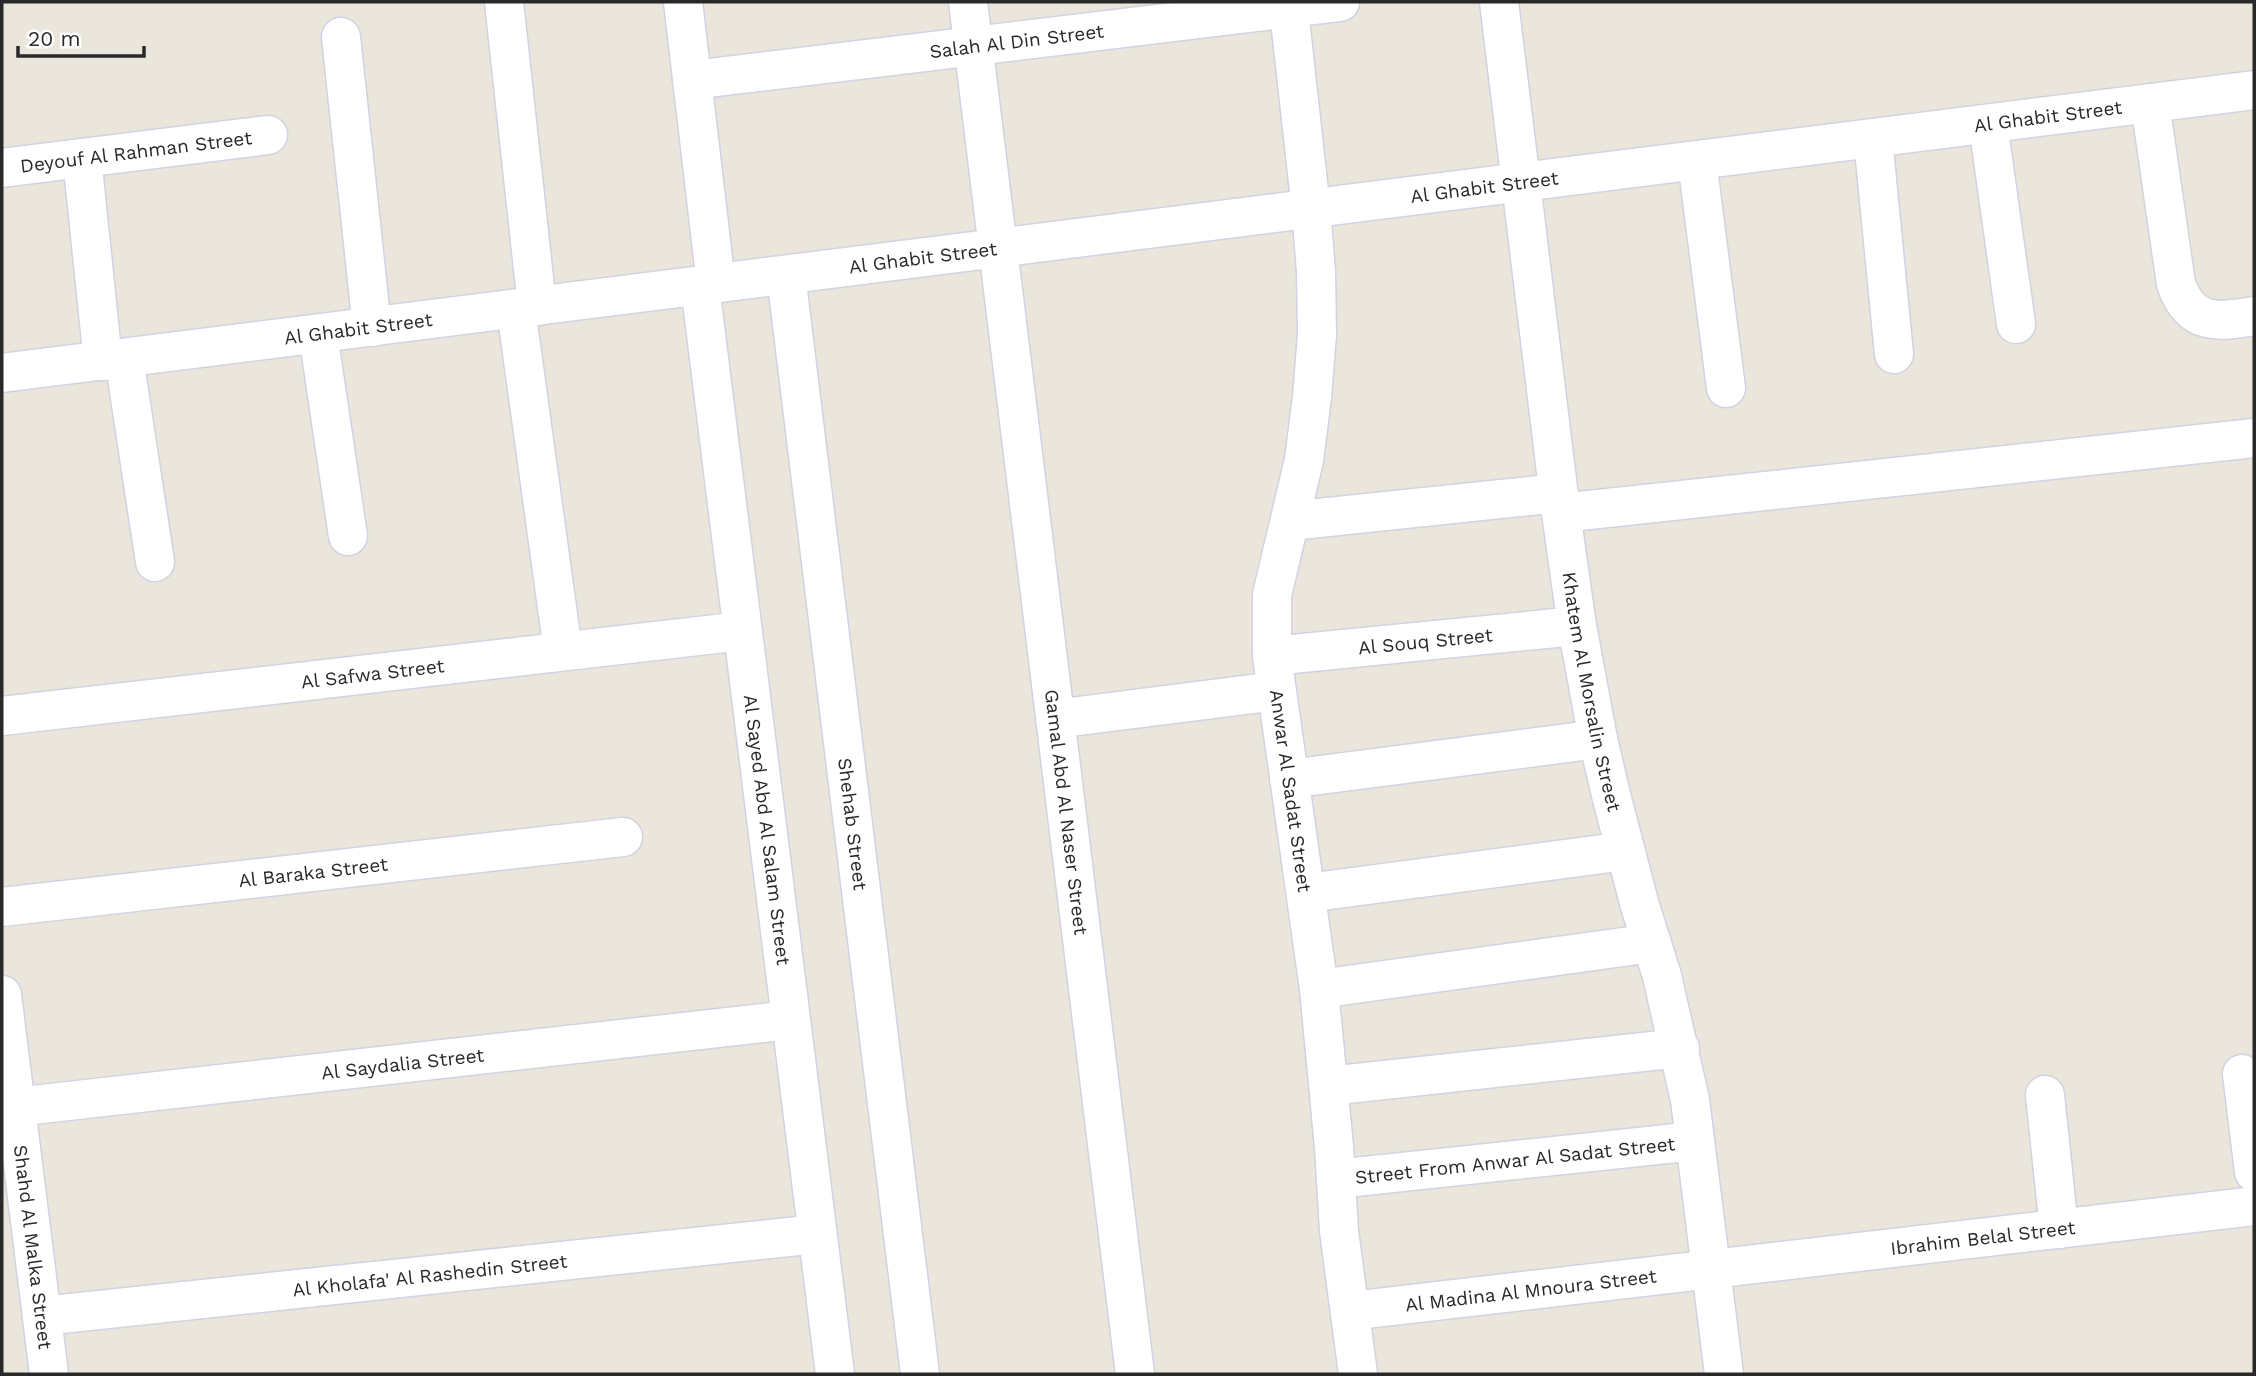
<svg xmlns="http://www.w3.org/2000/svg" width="2256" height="1376" font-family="'Work Sans',sans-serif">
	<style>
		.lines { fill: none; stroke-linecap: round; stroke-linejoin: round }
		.minor-casing { stroke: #d1d2e2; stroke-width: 41 }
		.minor { stroke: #fff; stroke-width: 38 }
		.labels { text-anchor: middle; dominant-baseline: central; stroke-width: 7; stroke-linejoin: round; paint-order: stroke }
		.street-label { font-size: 19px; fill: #292929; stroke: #fff }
	</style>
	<rect width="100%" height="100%" fill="#ebe6dc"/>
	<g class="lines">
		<g class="minor-casing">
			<g id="minor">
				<path d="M504,2L537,306"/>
				<path d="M683,2L716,284"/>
				<path id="s1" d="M968,2L1135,1374"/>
				<path id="s2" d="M1288,2L1311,209L1316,271L1317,334L1312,397L1304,460L1272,595V656L1319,989L1334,1147L1339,1231L1358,1374"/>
				<path id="s3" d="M1499,2L1561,513L1577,626L1598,739L1611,795L1640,906L1662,976L1690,1100L1724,1374"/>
				<path d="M341,37L372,327"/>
				<path id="s4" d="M692,80L1340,2"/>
				<path d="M2150,103L2176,284C2191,326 2217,322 2254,316"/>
				<path d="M1988,124L2016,324"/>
				<path d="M1873,139L1894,354"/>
				<path d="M82,158L103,361"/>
				<path d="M1697,161L1726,388"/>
				<path id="s5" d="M2,168L268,135"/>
				<path id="s6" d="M786,275L920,1374"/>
				<path id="s7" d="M700,286L835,1374"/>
				<path d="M516,309L563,651"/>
				<path d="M318,334L348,536"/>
				<path d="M124,358L155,562"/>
				<path id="s8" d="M2,373L2254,90"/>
				<path d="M1561,513L2254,438"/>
				<path d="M1290,521L1559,493"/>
				<path id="s9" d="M1272,656L1577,626"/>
				<path id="s10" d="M2,716L742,631"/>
				<path d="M1055,719L1276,691"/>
				<path d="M1289,779L1598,739"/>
				<path d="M1307,893L1625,851"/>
				<path id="s11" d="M2,907L623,837"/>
				<path d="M1319,989L1652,943"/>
				<path id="s12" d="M2,995L49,1374"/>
				<path d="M2242,1074L2254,1172"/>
				<path d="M1329,1086L1680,1048"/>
				<path d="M2045,1095L2059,1229"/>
				<path id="s13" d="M15,1107L790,1020"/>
				<path id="s14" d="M1336,1179L1695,1141"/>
				<path id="s15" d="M1350,1311L2254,1206"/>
				<path id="s16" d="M42,1316L817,1234"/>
			</g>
		</g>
		<use href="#minor" class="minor"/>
	</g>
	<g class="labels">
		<g class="street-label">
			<text stroke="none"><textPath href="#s4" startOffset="327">Salah Al Din Street</textPath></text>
			<text stroke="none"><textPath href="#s8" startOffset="2062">Al Ghabit Street</textPath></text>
			<text stroke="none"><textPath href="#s5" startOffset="135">Deyouf Al Rahman Street</textPath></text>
			<text stroke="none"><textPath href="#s8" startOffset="1494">Al Ghabit Street</textPath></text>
			<text stroke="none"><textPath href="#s8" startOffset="928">Al Ghabit Street</textPath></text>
			<text stroke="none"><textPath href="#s8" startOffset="359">Al Ghabit Street</textPath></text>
			<text stroke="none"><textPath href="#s9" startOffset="154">Al Souq Street</textPath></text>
			<text stroke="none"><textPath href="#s10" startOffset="373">Al Safwa Street</textPath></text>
			<text stroke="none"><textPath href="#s3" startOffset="696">Khatem Al Morsalin Street</textPath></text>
			<text stroke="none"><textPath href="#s2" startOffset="796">Anwar Al Sadat Street</textPath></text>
			<text stroke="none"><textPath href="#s1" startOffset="816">Gamal Abd Al Naser Street</textPath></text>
			<text stroke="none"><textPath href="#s6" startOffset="553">Shehab Street</textPath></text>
			<text stroke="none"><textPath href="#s7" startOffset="548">Al Sayed Abd Al Salam Street</textPath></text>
			<text stroke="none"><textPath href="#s11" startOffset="313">Al Baraka Street</textPath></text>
			<text stroke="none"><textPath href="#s13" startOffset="390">Al Saydalia Street</textPath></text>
			<text stroke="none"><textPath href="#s14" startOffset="180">Street From Anwar Al Sadat Street</textPath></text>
			<text stroke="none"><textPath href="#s15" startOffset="637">Ibrahim Belal Street</textPath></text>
			<text stroke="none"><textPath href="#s12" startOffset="254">Shahd Al Malka Street</textPath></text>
			<text stroke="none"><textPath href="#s16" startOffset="390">Al Kholafa' Al Rashedin Street</textPath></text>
			<text stroke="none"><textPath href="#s15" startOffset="182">Al Madina Al Mnoura Street</textPath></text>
		</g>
	</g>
	<rect width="2256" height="1376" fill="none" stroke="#292929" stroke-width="7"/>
	<path d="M18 46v10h126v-10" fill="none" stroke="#292929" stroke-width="3.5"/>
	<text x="28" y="46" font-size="21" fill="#292929" stroke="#ffffff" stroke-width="5" paint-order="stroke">20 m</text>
</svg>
